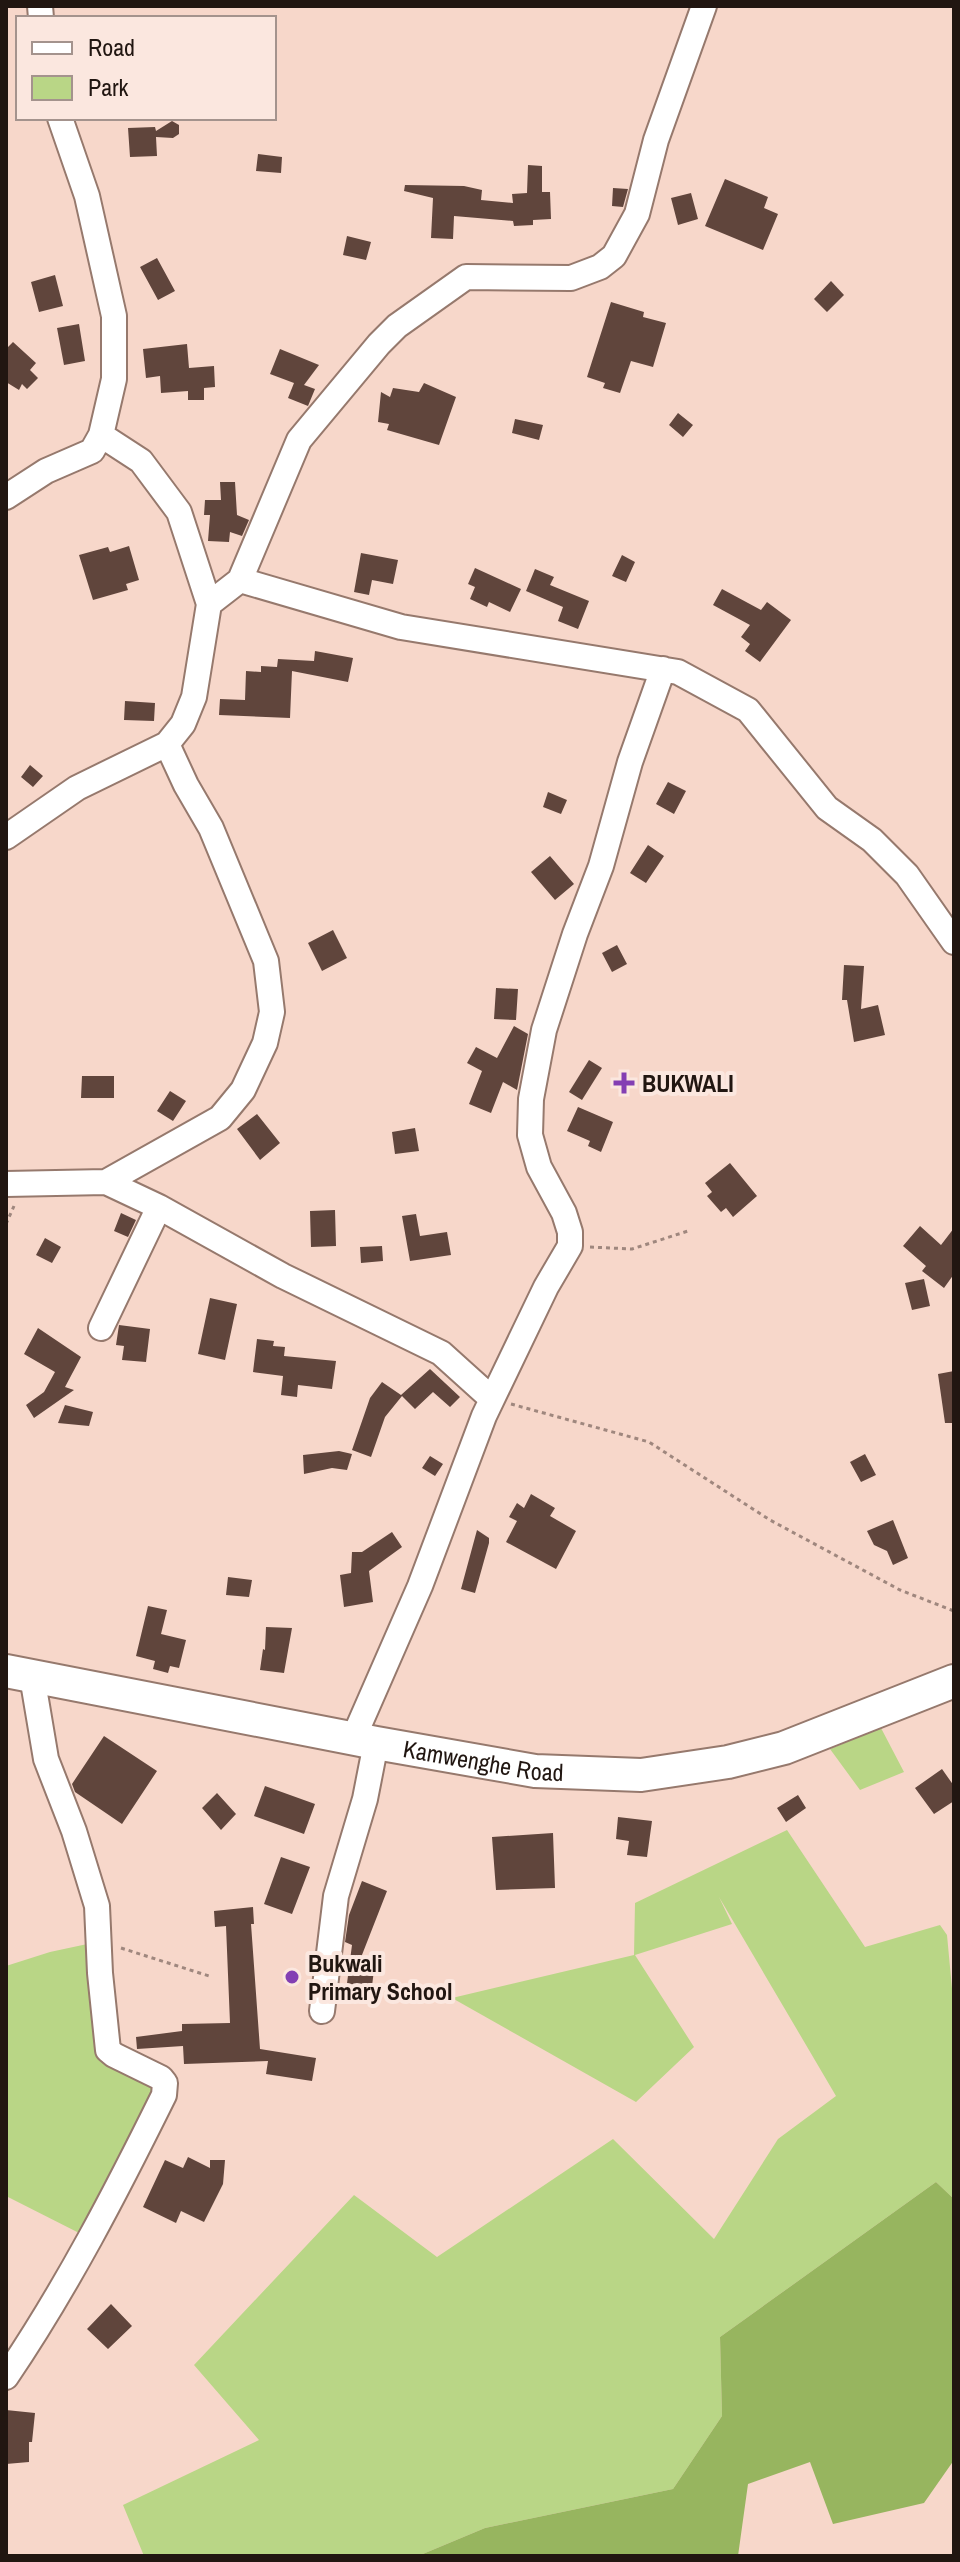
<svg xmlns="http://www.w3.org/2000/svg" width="960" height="2562" font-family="'Archivo Narrow',sans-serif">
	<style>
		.green { fill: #b9d686 }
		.forest { fill: #97b55f }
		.building { fill: #60453c }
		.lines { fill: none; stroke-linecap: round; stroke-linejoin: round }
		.minor-casing { stroke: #96796d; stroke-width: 28 }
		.major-casing { stroke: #96796d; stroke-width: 36 }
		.path { stroke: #9f877e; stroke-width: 3; stroke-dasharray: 4 4; stroke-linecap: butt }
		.minor { stroke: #fff; stroke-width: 24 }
		.major { stroke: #fff; stroke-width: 32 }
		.poi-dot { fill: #833fb3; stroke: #fbe7df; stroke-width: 3 }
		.labels { text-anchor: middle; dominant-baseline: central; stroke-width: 8; stroke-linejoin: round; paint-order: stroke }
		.poi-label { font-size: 24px; font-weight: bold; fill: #211611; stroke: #fbe7df; text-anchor: start }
		.street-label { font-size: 24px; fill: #211611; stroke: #fbe7df }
	</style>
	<rect width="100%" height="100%" fill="#f7d7ca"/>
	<path class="green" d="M881,1728L904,1772L860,1790L830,1749Z
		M787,1830L865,1947L940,1925L947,1935L954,2010V2199L936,2182L720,2337L722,2416L673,2489L485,2528L418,2556H144L123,2505L259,2440L194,2365L354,2195L437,2257L613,2139L714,2239L778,2139L836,2096L719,1897L732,1924L635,1955L694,2047L636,2102L452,1998L634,1955L635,1903Z
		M106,1940L112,2057L159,2085L87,2237L6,2196V1966L50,1952Z"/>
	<path class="forest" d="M936,2182L954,2199V2460L924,2503L833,2524L810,2462L748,2484L738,2556H418L485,2528L673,2489L722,2416L720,2337Z"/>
	<path class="building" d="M172,121L179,125V134L173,138L156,137L157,156L130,157L128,128L155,127L156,131Z
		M258,154L282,157L281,173L256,171Z
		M528,165L542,166V192H550L551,219L533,220V225L514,226L513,221L454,216L453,239L431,238L433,198L404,191L405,185L464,186L482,190L481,200L513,203L512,194L527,193Z
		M725,179L768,197L764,208L778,214L763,250L705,226Z
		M613,188L628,189L623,207L612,206Z
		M691,193L698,219L678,225L671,198Z
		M347,236L371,242L366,260L343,255Z
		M157,258L175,291L158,300L140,267Z
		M55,275L63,306L39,312L31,282Z
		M831,281L844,295L827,312L814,299Z
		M611,302L644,312L643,317L666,323L653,367L631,361L620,393L603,388L605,383L587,377Z
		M79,324L85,361L64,365L57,328Z
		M13,342L36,363L30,370L38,378L27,389L22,384L19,390L6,382V349Z
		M187,344L189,368L214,366L215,387L204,388V400H188V391L161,393L160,376L146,378L143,349Z
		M280,349L319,365L304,385L315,389L308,406L288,398L294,383L270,374Z
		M424,383L456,397L439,445L387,430L389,424L378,422L381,392L390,397L393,388L419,392Z
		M678,413L693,425L683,437L669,425Z
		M515,419L543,425L539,440L512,433Z
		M220,482H235L237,515L249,520L242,536L230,532L229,542L208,541L210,515H204L205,500H221Z
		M129,546L139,580L126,584L128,590L93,600L79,555L108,547L110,552Z
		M361,553L398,560L393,584L372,580L369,595L354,592Z
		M622,555L635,562L626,582L612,576Z
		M475,568L521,589L510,612L489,602L487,607L470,599L475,587L468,584Z
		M535,569L554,577L550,585L589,601L578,629L558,621L563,607L526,591Z
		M722,589L761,610L767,602L791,620L760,662L745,651L750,644L741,637L750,625L713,605Z
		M315,651L353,658L348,682L292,671L290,718L219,715L220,699L245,700L246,671L261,672V666L277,667L278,659L314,661Z
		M125,701L155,703L154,721L124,720Z
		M30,765L43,776L33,787L21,777Z
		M668,782L686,791L674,814L656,804Z
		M548,792L567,800L561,814L543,807Z
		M648,845L664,856L646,883L630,873Z
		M550,856L574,884L555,900L531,872Z
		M333,930L347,958L322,971L308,943Z
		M617,945L627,964L612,972L602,953Z
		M844,965L864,966L861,1009L878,1005L885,1035L854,1042L847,1000H842Z
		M496,988L518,989L516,1020L494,1019Z
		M514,1026L528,1034L517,1090L503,1082L491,1113L469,1104L482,1071L467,1063L476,1047L497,1058Z
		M589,1060L602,1068L582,1100L569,1092Z
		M82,1076H114V1098H81Z
		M170,1091L186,1101L173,1121L157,1111Z
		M578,1107L613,1122L601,1152L588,1146L590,1141L567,1131Z
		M257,1114L280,1143L260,1160L237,1129Z
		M415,1128L419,1151L395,1154L392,1132Z
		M730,1163L757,1196L733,1217L726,1208L721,1212L707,1196L712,1192L705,1183Z
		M335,1210L336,1246L311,1247L310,1211Z
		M121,1213L136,1220L128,1237L114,1231Z
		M416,1214L420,1236L447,1232L451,1255L410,1261L402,1216Z
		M920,1226L941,1245L954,1228V1274L944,1288L922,1271L926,1266L903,1246Z
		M45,1238L61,1247L52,1263L36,1255Z
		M382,1246L383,1261L361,1263L360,1247Z
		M924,1279L930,1306L912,1310L905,1283Z
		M210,1298L237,1304L225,1360L198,1354Z
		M119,1325L150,1329L146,1362L122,1360L124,1346L116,1345Z
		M38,1328L81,1357L65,1387L74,1390L34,1418L26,1405L44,1392L55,1372L24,1354Z
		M257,1339L274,1341L273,1346L285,1347L284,1356L336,1361L332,1389L298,1385L297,1397L281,1395L283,1376L253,1372Z
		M430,1369L460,1397L450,1407L433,1392L415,1409L402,1396L385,1417L371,1457L352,1450L370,1398L382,1382L401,1395Z
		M954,1371V1423H945L938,1374Z
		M65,1405L93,1412L89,1426L58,1423Z
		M339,1451L352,1454L347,1470L332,1468L304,1474L303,1455Z
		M865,1454L876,1475L861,1482L850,1462Z
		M430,1456L443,1464L435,1476L422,1468Z
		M531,1494L555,1508L550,1516L576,1531L556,1569L506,1542L517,1521L509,1517L517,1503L524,1508Z
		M893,1520L908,1558L893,1565L887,1551L874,1545L867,1531Z
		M477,1530L489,1538V1543L475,1593L461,1589Z
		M392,1532L402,1547L369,1571L373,1602L344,1607L340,1575L351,1573L352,1552H362Z
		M228,1577L252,1580L249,1597L226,1595Z
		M148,1606L167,1610L161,1634L186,1640L179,1668L170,1666L168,1673L153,1669L155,1661L136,1656Z
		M266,1627L292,1628L284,1673L260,1670L263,1649L265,1650Z
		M104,1736L157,1771L122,1824L75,1792L72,1784Z
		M942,1769L954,1786V1801L934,1814L915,1788Z
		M265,1786L315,1804L304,1834L254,1816Z
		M217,1793L236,1814L221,1830L202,1808Z
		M798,1795L806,1808L786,1822L777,1808Z
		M618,1817L652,1821L647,1857L627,1855L629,1841L616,1839Z
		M553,1833L555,1888L496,1890L492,1837Z
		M281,1857L310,1867L292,1914L264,1904Z
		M362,1881L387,1891L360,1960L375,1962L371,1994L346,1991L352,1945L345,1942L349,1915Z
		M253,1907L254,1924H251L260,2049L316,2058L312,2081L266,2074L268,2061L184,2064L183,2046L137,2049L136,2037L182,2031V2024L230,2023L226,1926L215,1927L214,1911Z
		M188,2157L210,2168V2160H225L223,2184L204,2222L181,2211L176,2223L143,2207L165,2160L183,2168Z
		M111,2304L132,2326L108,2349L87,2329Z
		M6,2410L35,2413L32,2442H29V2462L6,2464Z"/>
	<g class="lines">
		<g class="minor-casing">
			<path id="minor" d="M40,6L41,18
				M101,435L141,461L179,512L209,604
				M6,497L46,471L92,451L101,435L114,379V316L87,196L60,118
				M240,580L401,627L678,672L748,710L827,808L872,840L907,875L954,942
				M6,837L77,788L167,744L183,724L194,697L209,604L240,580L299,440L379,344L397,326L466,277L571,278L600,267L614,256L637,214L656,140L704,6
				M106,1182L159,1207L283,1276L441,1353L492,1399
				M6,1184L106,1182L220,1118L243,1090L265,1043L272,1012L266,961L211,828L186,785L167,744
				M101,1328L159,1207
				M353,1739L420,1586L484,1416L546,1287L570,1246V1232L564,1213L539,1167L530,1135L531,1099L544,1030L575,934L601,866L630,762L663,669
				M322,2011L336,1896L365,1799L376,1743
				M6,2377C67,2287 116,2192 164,2095L165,2083L161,2078L114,2055L108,2050L100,1973L97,1906L74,1831L46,1759L32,1676"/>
		</g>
		<g class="major-casing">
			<g id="major">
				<path id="s1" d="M6,1671L376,1743L535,1771L641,1775L728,1762L784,1748L954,1681"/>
			</g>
		</g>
		<path class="path" d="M6,1224L14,1206
			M590,1247L632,1249L688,1231
			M511,1404L649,1442L770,1520L900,1590L954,1611
			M121,1948L209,1976"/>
		<use href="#minor" class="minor"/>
		<use href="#major" class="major"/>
	</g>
	<g class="poi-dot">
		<path d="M620 1071h8v8h8v8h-8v8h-8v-8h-8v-8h8z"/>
		<circle cx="292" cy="1977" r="8"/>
	</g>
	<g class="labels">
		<g class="poi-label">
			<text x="642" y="1083">BUKWALI</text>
			<text x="308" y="1963">Bukwali<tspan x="308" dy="28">Primary School</tspan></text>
		</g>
		<g class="street-label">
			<text stroke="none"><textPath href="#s1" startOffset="486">Kamwenghe Road</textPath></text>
		</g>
	</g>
	<rect width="960" height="2562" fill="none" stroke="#211611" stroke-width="16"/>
	<rect x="16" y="16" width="260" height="104" fill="#fbe7df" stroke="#a4938d" stroke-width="2"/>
	<rect x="32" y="42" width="40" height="12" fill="#ffffff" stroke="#a4938d" stroke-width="2"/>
	<text x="88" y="56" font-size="24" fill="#211611">Road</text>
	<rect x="32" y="76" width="40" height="24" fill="#b9d686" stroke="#a4938d" stroke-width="2"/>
	<text x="88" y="96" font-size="24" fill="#211611">Park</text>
</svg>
